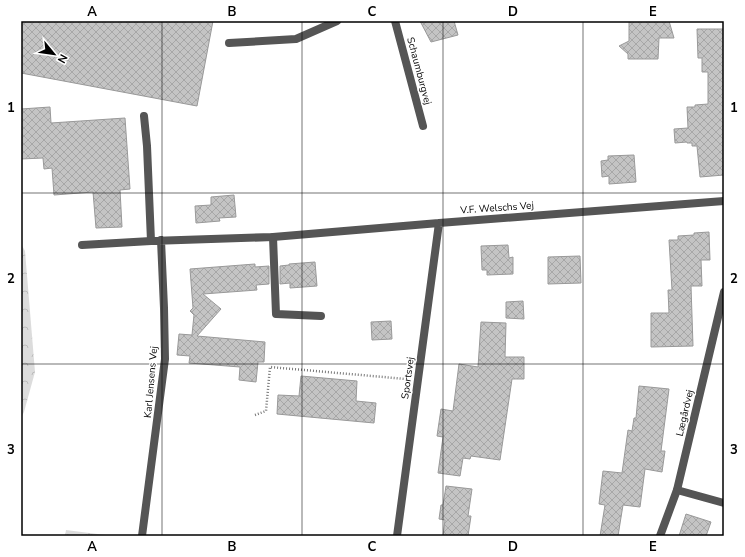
<svg xmlns="http://www.w3.org/2000/svg" width="745" height="557" font-family="'Nunito Sans',sans-serif">
	<style>
		.grass { fill: url(#grass-tufts) }
		.park { fill: url(#park-crowns) }
		.building { fill: url(#building-cross-hatch); stroke: #999 }
		.lines { fill: none; stroke-linecap: round; stroke-linejoin: round }
		.path { stroke: #777; stroke-width: 2.5; stroke-dasharray: 1 2; stroke-linecap: butt }
		.service { stroke: #555; stroke-width: 8 }
		.minor { stroke: #555; stroke-width: 8 }
		.tertiary { stroke: #555; stroke-width: 8 }
		.grid { fill: none; stroke: #000; stroke-width: 1; stroke-opacity: 0.55 }
		.labels { text-anchor: middle; dominant-baseline: central; stroke-width: 3; stroke-linejoin: round; paint-order: stroke }
		.street-label { font-size: 10px; fill: #000; stroke: #fff }
		.neatline { fill: none; stroke: #000; stroke-width: 1.5 }
		.grid-label { font-size: 13px; text-anchor: middle; font-weight: bold; fill: #000 }
	</style>
	<defs>
		<pattern id="grass-tufts" width="24" height="20" patternUnits="userSpaceOnUse"><rect width="24" height="20" fill="#dcdcdc"/><path d="M3 7l-1-3M5 7V3M7 7l1-3M15 17l-1-3M17 17v-4M19 17l1-3" fill="none" stroke="#bbb"/></pattern>
		<pattern id="park-crowns" width="20" height="18" patternUnits="userSpaceOnUse"><rect width="20" height="18" fill="#dcdcdc"/><path d="M2 6a3 3 0 1 1 6 0M12 15a3 3 0 1 1 6 0" fill="none" stroke="#bbb"/></pattern>
		<pattern id="building-cross-hatch" width="8" height="8" patternUnits="userSpaceOnUse"><rect width="8" height="8" fill="#c4c4c4"/><path d="M0 0l8 8M0 8l8-8" fill="none" stroke="#a7a7a7"/></pattern>
	</defs>
	<rect width="100%" height="100%" fill="#fff"/>
	<path class="grass" d="M66,530L113,536H65Z"/>
	<path class="park" d="M21,244L25,251L35,372L24,412L21,418Z"/>
	<path class="building" d="M21,21H213L197,106L21,73Z
		M420,21H454L458,35L431,42Z
		M629,21H669L674,38H659L658,59H628V54L619,46L629,41Z
		M697,29H724V175L700,177L697,146H692V143H687V142L675,143L674,129L688,128L687,107H695V105L708,104V72H702V58H698Z
		M50,107L51,123L125,118L130,189L120,190L122,227L96,228L93,192L54,195L52,168L44,169L43,158L21,159V109Z
		M634,155L636,182L609,184V176L602,177L601,161L608,160V156Z
		M234,195L236,217L219,218L220,221L196,223L195,206L211,205V197Z
		M709,232L710,260H701L702,286H691L693,346L651,347V313H669L668,290H672L669,240H678V236L694,235V233Z
		M508,245L509,258L513,257V274L487,275V270H482L481,246Z
		M580,256L581,283L548,284V257Z
		M315,262L317,286L290,288V283L280,284V266L289,265V264Z
		M255,264V267L269,266V284L256,285L257,290L203,294L221,309L197,336L265,342L264,362H258L256,382L239,380L240,367L189,363L190,356L177,355L179,334L192,335L194,315L190,311L193,308L190,269Z
		M523,301L524,319L506,318V302Z
		M391,321L392,339L372,340L371,322Z
		M481,322L506,323L505,357H524V379H512L500,460L471,456L470,459L463,458L460,476L438,473L443,437L437,436L441,409L453,411L459,364L478,367Z
		M301,376L357,381L356,401L376,403L374,423L277,414L278,395L299,396Z
		M639,386L669,389L661,451H665L662,472L645,469L640,507L623,505L618,536H600L605,505L599,504L603,471L622,473L628,430L632,431L634,418H636Z
		M446,486L472,489L468,516H471L468,536H443L445,520L439,519L441,505H443Z
		M686,514L711,522L706,536H679Z"/>
	<g class="lines">
		<path class="path" d="M255,415L266,411L270,367L406,379"/>
		<path class="service" d="M395,21L423,126
			M273,237L276,314L321,316"/>
		<path class="minor" d="M229,43L296,39L337,21
			M151,241L273,237L439,223L724,201
			M82,245L151,241L147,146L144,116
			M677,490L724,503
			M142,536L165,359L164,308L161,240
			M397,536L439,223"/>
		<path class="tertiary" d="M660,536L677,490L724,292"/>
	</g>
	<path class="grid" d="M162,21V536M302,21V536M443,21V536M583,21V536M21,193H724M21,364H724"/>
	<g class="labels">
		<g class="street-label">
			<text transform="translate(419 71) rotate(75)">Schaumburgvej</text>
			<text transform="translate(497 208) rotate(-4)">V.F. Welschs Vej</text>
			<text transform="translate(408 378) rotate(-82)">Sportsvej</text>
			<text transform="translate(151 382) rotate(-85)">Karl Jensens Vej</text>
			<text transform="translate(685 413) rotate(-77)">Lægårdvej</text>
		</g>
	</g>
	<rect width="745" height="557" fill="none" stroke="#ffffff" stroke-width="44"/>
	<g transform="translate(54 54) rotate(119)" stroke="#ffffff" stroke-width="3" paint-order="stroke">
	<path d="M0-3L7 15L0 10L-7 15Z" fill="#000000"/>
	<text y="-6" font-size="11" font-weight="bold" text-anchor="middle" fill="#000000">N</text>
	</g>
	<rect x="22" y="22" width="701" height="513" class="neatline"/>
	<g class="grid-label">
		<text x="92" y="16">A</text>
		<text x="232" y="16">B</text>
		<text x="372" y="16">C</text>
		<text x="513" y="16">D</text>
		<text x="653" y="16">E</text>
		<text x="11" y="112">1</text>
		<text x="734" y="112">1</text>
		<text x="11" y="283">2</text>
		<text x="734" y="283">2</text>
		<text x="11" y="454">3</text>
		<text x="734" y="454">3</text>
		<text x="92" y="551">A</text>
		<text x="232" y="551">B</text>
		<text x="372" y="551">C</text>
		<text x="513" y="551">D</text>
		<text x="653" y="551">E</text>
	</g>
</svg>
